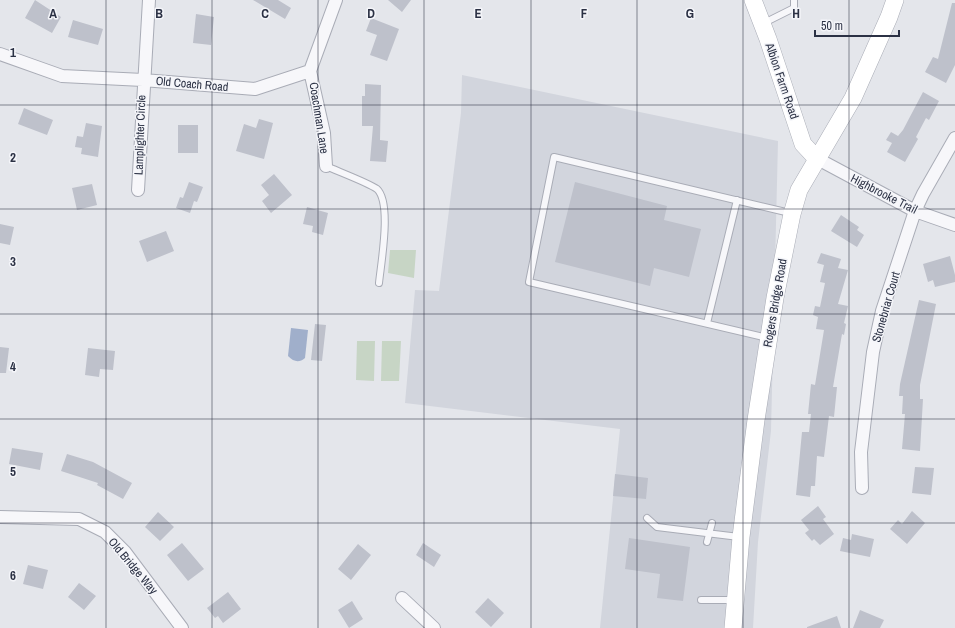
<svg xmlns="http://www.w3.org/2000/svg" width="955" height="628" font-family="'Archivo Narrow',sans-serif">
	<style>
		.built { fill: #d2d5dd }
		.green { fill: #c7d5c5 }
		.water { fill: #a0afcb }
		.building { fill: #bec1cb }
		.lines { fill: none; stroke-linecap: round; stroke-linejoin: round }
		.lane-casing { stroke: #a9acb6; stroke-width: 8 }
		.street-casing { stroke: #a9acb6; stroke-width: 14 }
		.secondary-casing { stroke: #a9acb6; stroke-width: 18 }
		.lane { stroke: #f7f7fa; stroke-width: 6 }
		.street { stroke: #f7f7fa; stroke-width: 12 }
		.secondary { stroke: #fff; stroke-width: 17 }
		.grid { fill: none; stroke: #2b3144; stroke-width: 1; stroke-opacity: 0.55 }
		.labels { text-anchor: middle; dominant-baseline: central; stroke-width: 3; stroke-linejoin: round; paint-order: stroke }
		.street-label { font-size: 12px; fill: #2b3144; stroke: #f4f5f9 }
		.grid-label { font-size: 13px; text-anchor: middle; font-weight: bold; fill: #2b3144; stroke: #f4f5f9; stroke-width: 3; stroke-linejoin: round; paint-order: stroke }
	</style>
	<rect width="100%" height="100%" fill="#e4e6eb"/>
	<path class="built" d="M462,75L778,141L771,431L758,542L753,628H600L620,429L405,403L415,290L439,291L461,113Z"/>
	<path class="green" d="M390,250H416L414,278L388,273Z
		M357,341H375L374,381L356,380Z
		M382,341H401L399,381H381Z"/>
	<path class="water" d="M291,328L308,330L305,358C299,363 294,362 288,356Z"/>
	<path class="building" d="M35,0L61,17L52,33L25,18Z
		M253,0H278L291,8L285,19Z
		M388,0H411L402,12Z
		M952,3H955V65L946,83L925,72L933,57L938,59Z
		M196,14L214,17L211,45L193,43Z
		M371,18L399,29L387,61L370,55L377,35L366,31Z
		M73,20L103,29L98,45L68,37Z
		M365,84L381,85L380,140L388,141L386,162L370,161L373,126H362V96H365Z
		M923,92L939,101L929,120L926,118L916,137L918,139L905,162L887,152L892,143L886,140L891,132L898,136L903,130Z
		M24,108L53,120L47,135L18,124Z
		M259,119L273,123L264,159L236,151L244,124L256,128Z
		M86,123L102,126L98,157L81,154L82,148L75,147L77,136L83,137Z
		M178,125H198V153H178Z
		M274,174L292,195L271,213L262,201L269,195L261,185Z
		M189,182L203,187L197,202L194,201L190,213L176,208L180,197L183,198Z
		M575,182L667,206L664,220L701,229L689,277L654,268L650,286L555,262Z
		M92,184L97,205L77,210L72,188Z
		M307,207L328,213L323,235L312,232L313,226L303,224Z
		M841,215L859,227L857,230L864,235L857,247L831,231Z
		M0,224L14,227L10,245L0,243Z
		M166,231L174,251L147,262L139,241Z
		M821,253L841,259L838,268L848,270L838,304L848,306L844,323L846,324L844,335L842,334L833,387H837L834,417L829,416L824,457L817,456L815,486H811L810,497L796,495L802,432H809L811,414H808L811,384L815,385L824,330L816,329L818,317L813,315L815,306L820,307L825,283L820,282L824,265L817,263Z
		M950,256L955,275V282L935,287L933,280L928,282L923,264Z
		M919,300L936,304L920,385V399H923L920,451L902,449L905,414H902L903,396H899L900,384Z
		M315,324L326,325L322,361L311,360Z
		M0,347L9,348L6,373H0Z
		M88,348L115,351L113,370L100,369L99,377L85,375Z
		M12,448L43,453L40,470L9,464Z
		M67,454L93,462L132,483L123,499L97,485L98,483L61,471Z
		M915,467L934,468L931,495L912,493Z
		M615,474L648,478L646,499L613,496Z
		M818,506L826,517L823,519L834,534L820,545L814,539L812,541L805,533L809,530L801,520Z
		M912,511L925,523L907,544L890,529L898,520L902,524Z
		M158,512L174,527L160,541L145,527Z
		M852,534L874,539L870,557L840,551L843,538L851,540Z
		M629,538L690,547L683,601L657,598L660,574L625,569Z
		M182,543L204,569L188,581L167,555Z
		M423,543L441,555L434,567L416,555Z
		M358,544L371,555L351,580L338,569Z
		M28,565L48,570L43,589L23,584Z
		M79,583L96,596L84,610L68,597Z
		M228,592L241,609L223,623L218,616L215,618L207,608Z
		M488,598L504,613L491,627L475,612Z
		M352,601L363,619L349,628L338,610Z
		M860,610L884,620L880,628H853Z
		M837,616L841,628H807V627Z"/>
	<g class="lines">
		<g class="lane-casing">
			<path id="lane" d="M764,23L794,8V0
				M326,166C337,171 369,183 377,189C392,203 381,263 379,283
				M707,323L737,200
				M768,338L529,282L554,157L790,213
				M647,518L657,527L739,537
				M707,542L712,523
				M701,600H734"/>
		</g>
		<g class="street-casing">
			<path id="street" d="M0,54L62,76L143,80L255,89L310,71
				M310,71L324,133L326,166
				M310,71L336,0
				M816,158L915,211L955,225
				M138,190L149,0
				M862,488L861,452L873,352L882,311L915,211L923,194L955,138
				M0,517L79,519L105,532L125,552L182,628
				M402,598L434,628"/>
		</g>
		<g class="secondary-casing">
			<path id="secondary" d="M753,0L768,39L803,144L816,158
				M733,628L741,537L756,420L775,298L792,214L799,190L853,98L889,17L895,0"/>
		</g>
		<use href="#lane" class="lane"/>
		<use href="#street" class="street"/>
		<use href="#secondary" class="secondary"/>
	</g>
	<path class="grid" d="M106,0V628M212,0V628M318,0V628M424,0V628M531,0V628M637,0V628M743,0V628M849,0V628M0,105H955M0,209H955M0,314H955M0,419H955M0,523H955"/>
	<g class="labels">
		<g class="street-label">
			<text transform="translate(782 81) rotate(71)">Albion Farm Road</text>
			<text transform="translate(192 84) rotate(5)">Old Coach Road</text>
			<text transform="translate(319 118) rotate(81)">Coachman Lane</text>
			<text transform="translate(140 135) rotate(-88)">Lamplighter Circle</text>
			<text transform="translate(884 194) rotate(27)">Highbrooke Trail</text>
			<text transform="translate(775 303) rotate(-80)">Rogers Bridge Road</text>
			<text transform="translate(886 307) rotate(-74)">Stonebriar Court</text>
			<text transform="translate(133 566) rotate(50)">Old Bridge Way</text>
		</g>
	</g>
	<g class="grid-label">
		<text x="53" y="18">A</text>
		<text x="159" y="18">B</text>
		<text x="265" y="18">C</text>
		<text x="371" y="18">D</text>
		<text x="478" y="18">E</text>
		<text x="584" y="18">F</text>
		<text x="690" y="18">G</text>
		<text x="796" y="18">H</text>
		<text x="13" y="57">1</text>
		<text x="13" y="162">2</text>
		<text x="13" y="266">3</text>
		<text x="13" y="371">4</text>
		<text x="13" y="476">5</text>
		<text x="13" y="580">6</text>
	</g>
	<path d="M815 30v6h84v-6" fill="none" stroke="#2b3144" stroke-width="2"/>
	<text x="821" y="30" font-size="12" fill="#2b3144" stroke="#f4f5f9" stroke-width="3" paint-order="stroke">50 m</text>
</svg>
